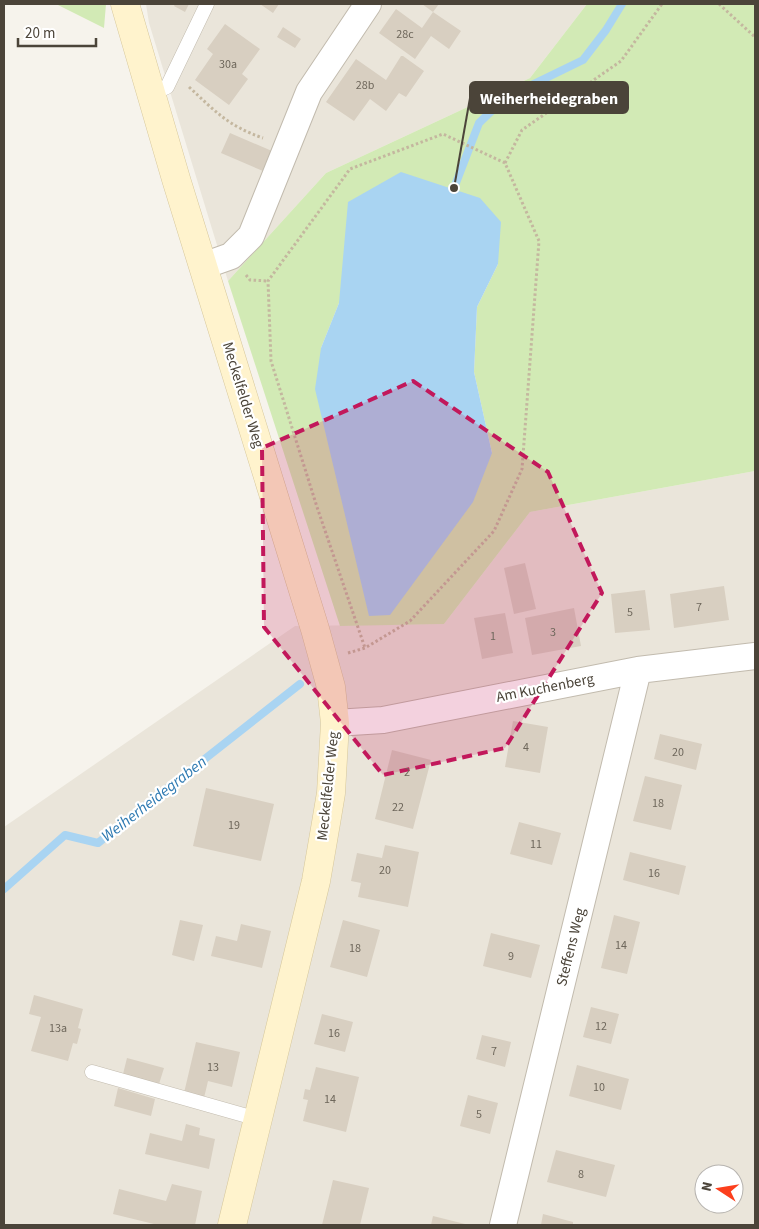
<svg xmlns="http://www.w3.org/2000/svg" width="759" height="1229" font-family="'Source Sans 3',sans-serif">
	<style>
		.residential { fill: #eae5da; fill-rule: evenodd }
		.green { fill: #d2eab5; fill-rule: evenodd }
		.water { fill: #a9d4f2 }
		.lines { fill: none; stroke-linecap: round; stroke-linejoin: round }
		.stream { stroke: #a9d4f2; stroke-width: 8 }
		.building { fill: #d8cfc1 }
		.service-casing { stroke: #c2bbae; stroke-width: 15 }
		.minor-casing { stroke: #c2bbae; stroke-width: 28 }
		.secondary-casing { stroke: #d6c79b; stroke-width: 29 }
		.path { stroke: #c4b79f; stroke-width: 3; stroke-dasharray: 2.5 2.5; stroke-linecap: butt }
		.service { stroke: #fff; stroke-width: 14 }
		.minor { stroke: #fff; stroke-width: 26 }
		.secondary { stroke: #fff3cd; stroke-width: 28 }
		.marked { fill: #c2185b; fill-opacity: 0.2; stroke: #c2185b; stroke-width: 4; stroke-dasharray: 10 6; stroke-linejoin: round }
		.labels { text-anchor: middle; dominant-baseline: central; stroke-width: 4.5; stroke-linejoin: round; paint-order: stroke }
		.number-label { font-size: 12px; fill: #6e675b }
		.street-label { font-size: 15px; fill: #4b4439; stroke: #fff }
		.water-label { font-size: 16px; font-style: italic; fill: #2e7ab2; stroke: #fff }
		.leader { fill: none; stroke: #4b4439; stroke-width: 2 }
		.callout-dot { fill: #4b4439; stroke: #fff; stroke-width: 2 }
		.callout { fill: #4b4439; stroke: #4b4439; stroke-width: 2 }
		.callout-label { font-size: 16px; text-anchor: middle; font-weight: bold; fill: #fff }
	</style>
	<rect width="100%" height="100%" fill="#f6f3ec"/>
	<path class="residential" d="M146,4H587L530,78L326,173L228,281L149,23Z
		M755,471V1225H4V827L295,626L444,624L530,512ZM704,1174H734V1204H704Z"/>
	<path class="green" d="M56,4H106L104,28Z
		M587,4H755V471L530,512L444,624L340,626L228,281L326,173L530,78ZM498,264L477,307L474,372L492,453L321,348L339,303Z"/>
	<path class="water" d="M401,172L480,198L501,222L498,264L477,307L474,372L492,453L473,502L390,615L369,616L315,389L321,348L339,303L348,202Z"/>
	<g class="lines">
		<path class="stream" d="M452,197L454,188L479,123L505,98L583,60L606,30L622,4
			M4,889L65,835L98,843L300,684"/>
	</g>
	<path class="building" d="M175,4H189L185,12L174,6Z
		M260,4H279L273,13Z
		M422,4H439L433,12Z
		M396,9L422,28L433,12L461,31L449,49L431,36L415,59L379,33Z
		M225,24L260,49L242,74L248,79L229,105L195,80L213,54L207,49Z
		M283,27L301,39L295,48L277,37Z
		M401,56H403L424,71L406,97L399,93L386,111L370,99L354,121L326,102L356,59L386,80Z
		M230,133L272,151L263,171L221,153Z
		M525,563L536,609L514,614L504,568Z
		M724,586L729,620L674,628L670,594Z
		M645,590L650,630L615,633L611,594Z
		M574,608L581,646L532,655L525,618Z
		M505,613L513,653L482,659L474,618Z
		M513,721L548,727L540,773L505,767Z
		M660,734L702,744L696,770L654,759Z
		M392,750L431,760L413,829L375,819Z
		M645,776L682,785L671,830L633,821Z
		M206,788L274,804L261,861L193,846Z
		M519,822L561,833L552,865L510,854Z
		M385,845L419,852L408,907L358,897L361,883L351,881L357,853L382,858Z
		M630,852L686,866L679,895L623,880Z
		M614,915L640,922L627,974L601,968Z
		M180,920L203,925L194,961L172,955Z
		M343,920L380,930L367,977L330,967Z
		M241,924L271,931L262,968L211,956L216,936L237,941Z
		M491,933L540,945L531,978L483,966Z
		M34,995L83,1009L78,1028L81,1029L77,1044L73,1043L68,1061L31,1051L41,1017L29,1014Z
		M591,1007L619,1014L611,1044L583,1037Z
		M322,1014L353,1022L345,1052L314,1044Z
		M482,1035L511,1042L505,1067L476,1059Z
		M196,1042L240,1052L232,1087L208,1081L204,1098L184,1093Z
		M127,1058L164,1068L159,1084L123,1074Z
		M577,1065L629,1079L621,1110L569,1096Z
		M316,1067L359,1077L346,1132L303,1121L308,1100L303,1099L305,1089L310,1090Z
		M118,1088L155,1099L151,1116L114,1106Z
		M468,1095L498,1103L490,1134L460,1126Z
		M186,1124L200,1128L199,1135L215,1139L209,1169L145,1154L150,1133L182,1141Z
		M556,1150L615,1165L606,1197L547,1182Z
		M333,1180L369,1188L360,1225H322Z
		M172,1184L202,1191L195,1225H158L113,1214L119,1189L166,1201Z
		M543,1214L573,1222V1225H541Z
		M433,1216L465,1224L464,1225H431Z"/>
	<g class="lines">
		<g class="service-casing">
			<path id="service" d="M151,94L167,87L207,4
				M92,1072L258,1119"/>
		</g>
		<g class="minor-casing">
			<path id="minor" d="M203,266L231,256L251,236L309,92L368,4
				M335,723L383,720L638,670L755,656
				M503,1225L638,670"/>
		</g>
		<g class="secondary-casing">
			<path id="secondary" d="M125,4L176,179L315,629L331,687L335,723L331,793L326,823L316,881L232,1225"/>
		</g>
		<path class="path" d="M719,4L755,37
			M189,87C215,111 228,126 263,138
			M505,163L522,130L621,61L662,4
			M246,275L250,280L268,281
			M348,653L365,648L410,621L494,531L522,469L539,241L505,163L443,134L350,169L268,281L271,361L317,507L365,648"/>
		<use href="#service" class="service"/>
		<use href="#minor" class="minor"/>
		<use href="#secondary" class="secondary"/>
	</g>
	<path class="marked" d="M413,381L548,472L602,593L505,748L383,775L264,627L262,448Z"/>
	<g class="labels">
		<g class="number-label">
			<text x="405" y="34">28c</text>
			<text x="228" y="64">30a</text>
			<text x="365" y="85">28b</text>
			<text x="699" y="607">7</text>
			<text x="630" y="612">5</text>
			<text x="553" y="632">3</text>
			<text x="493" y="636">1</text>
			<text x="526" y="747">4</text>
			<text x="678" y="752">20</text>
			<text x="407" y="772">2</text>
			<text x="658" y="803">18</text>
			<text x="398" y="807">22</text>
			<text x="234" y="825">19</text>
			<text x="536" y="844">11</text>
			<text x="385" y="870">20</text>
			<text x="654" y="873">16</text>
			<text x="621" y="945">14</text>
			<text x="355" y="948">18</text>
			<text x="511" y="956">9</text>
			<text x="601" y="1026">12</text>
			<text x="58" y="1028">13a</text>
			<text x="334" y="1033">16</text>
			<text x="494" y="1051">7</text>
			<text x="213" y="1067">13</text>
			<text x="599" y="1087">10</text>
			<text x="330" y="1099">14</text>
			<text x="479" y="1114">5</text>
			<text x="581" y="1174">8</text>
		</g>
		<g class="street-label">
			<text transform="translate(243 395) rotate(73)">Meckelfelder Weg</text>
			<text transform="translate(545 688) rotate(-11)">Am Kuchenberg</text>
			<text transform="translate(328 786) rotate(-84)">Meckelfelder Weg</text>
			<text transform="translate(571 947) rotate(-76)">Steffens Weg</text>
		</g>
		<g class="water-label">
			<text transform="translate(154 799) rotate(-38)">Weiherheidegraben</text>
		</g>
	</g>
	<path class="leader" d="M454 188L470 98"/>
	<circle class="callout-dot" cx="454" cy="188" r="5"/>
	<rect class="callout" x="470" y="82" width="158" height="31" rx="5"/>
	<g class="callout-label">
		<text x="549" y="104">Weiherheidegraben</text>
	</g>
	<rect width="759" height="1229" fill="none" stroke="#4b4439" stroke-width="10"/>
	<g transform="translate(719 1189) rotate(282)"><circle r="24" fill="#ffffff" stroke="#b7b4b0"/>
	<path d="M0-4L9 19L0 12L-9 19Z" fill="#fc3f1d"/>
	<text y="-8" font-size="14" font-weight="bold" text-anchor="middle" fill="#4b4439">N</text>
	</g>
	<path d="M18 38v8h78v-8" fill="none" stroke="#4b4439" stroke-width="2.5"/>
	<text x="25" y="38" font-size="15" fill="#4b4439" stroke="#ffffff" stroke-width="4" paint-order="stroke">20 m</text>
</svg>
